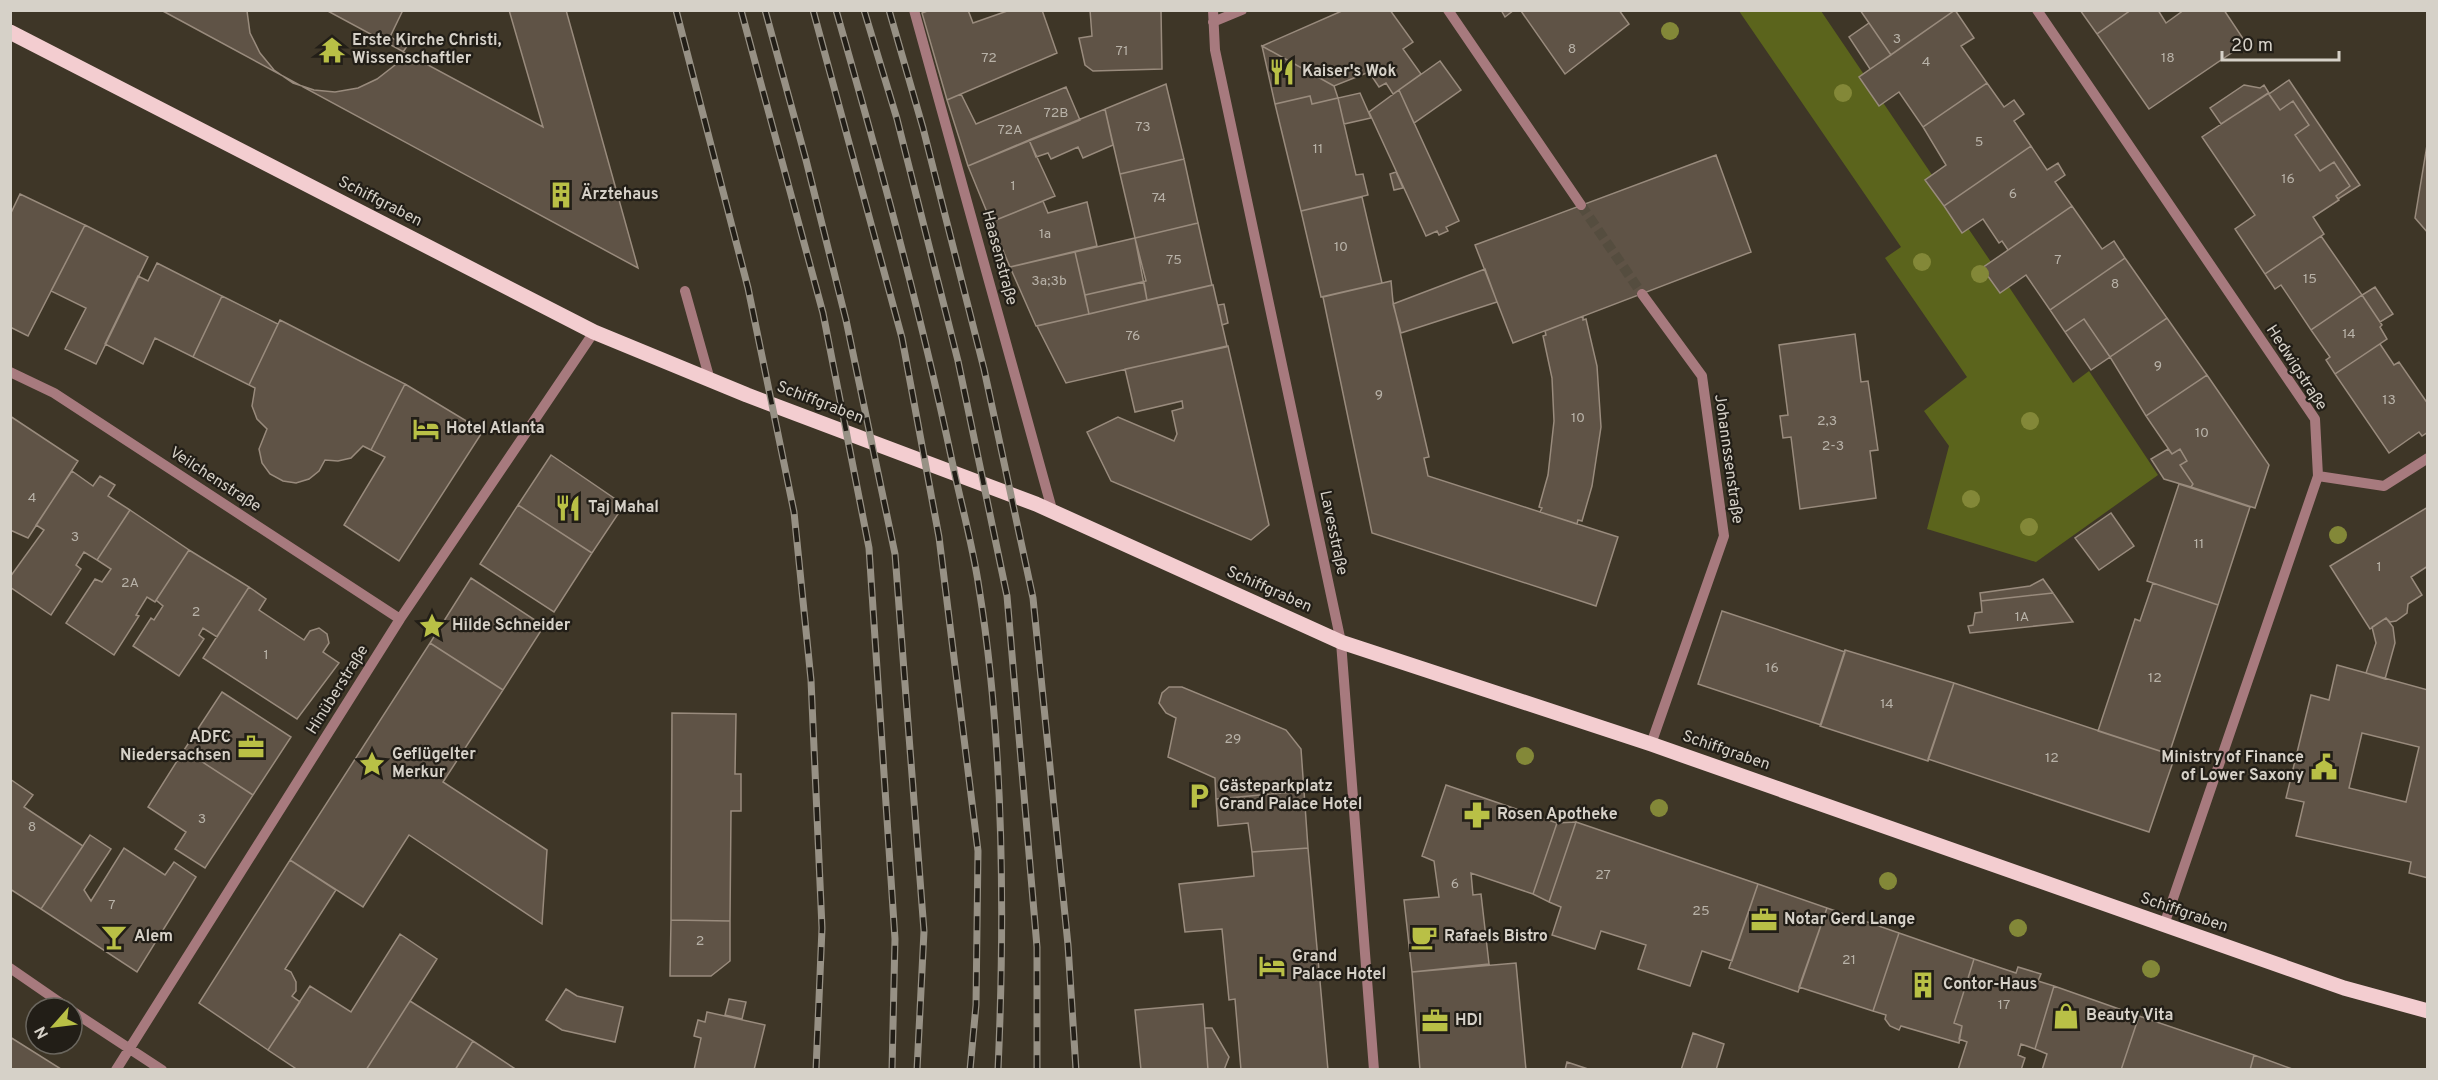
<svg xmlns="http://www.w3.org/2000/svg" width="2438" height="1080" font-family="Overpass,sans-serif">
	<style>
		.green { fill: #5b641c }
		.building { fill: #5f5346; stroke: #998b7d; stroke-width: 1.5; fill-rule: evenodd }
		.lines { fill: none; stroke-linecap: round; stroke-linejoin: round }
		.minor-tunnel { stroke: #554d3f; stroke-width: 10; stroke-dasharray: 10 5; stroke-linecap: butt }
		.minor { stroke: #a77a7e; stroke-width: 10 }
		.major { stroke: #f3cdd0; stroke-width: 15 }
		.rail-casing { stroke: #979185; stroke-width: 7 }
		.rail { stroke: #221e17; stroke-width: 4.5; stroke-dasharray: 14; stroke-linecap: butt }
		.tree { fill: #838838 }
		.labels { text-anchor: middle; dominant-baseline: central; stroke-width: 4.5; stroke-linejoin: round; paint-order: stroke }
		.number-label { font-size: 14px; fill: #b8b2a8 }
		.poi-label { font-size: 16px; font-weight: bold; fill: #d6d1c8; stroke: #221e17; text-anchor: start }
		.street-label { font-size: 16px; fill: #d6d1c8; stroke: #221e17 }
	</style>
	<rect width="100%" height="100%" fill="#3e3627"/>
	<path class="green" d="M1739,11H1821L1991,262L1982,268L2009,287L2073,383L2089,371L2158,475L2036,562L1927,529L1949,446L1924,411L1967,377L1885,258L1901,247Z"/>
	<path class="building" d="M161,10H326L543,127L509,10H566L638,268Z
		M403,10L390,37L407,46L395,65L377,79L358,88L335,92L314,90L293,83L274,70L260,53L250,33L247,11Z
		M930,10H968L973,23L1010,10H1042L1057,53L947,100L922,13Z
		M1090,10H1161L1162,69L1093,71L1085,65L1079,38L1092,36Z
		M1344,10H1390L1413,42L1403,49L1421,74L1393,94L1386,83L1379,87L1369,72L1334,86L1262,46Z
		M1501,10H1514L1505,17Z
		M1619,10L1629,24L1565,74L1521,11Z
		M1860,10H1955L1891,55Z
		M1955,10L1974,38L1961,46L1987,83L1923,127L1899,92L1879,106L1859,77Z
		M2080,10H2131L2097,34Z
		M2131,10H2158L2166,23L2184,10H2224L2246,43L2149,109L2097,34Z
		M1869,23L1891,55L1870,69L1849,37Z
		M1262,46L1334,86L1338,98L1312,104L1310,96L1275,104Z
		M1440,61L1461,90L1414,123L1399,90Z
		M2289,80L2360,185L2338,199L2336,196L2350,186L2334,162L2320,171L2295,135L2309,125L2293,101L2280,110L2269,94Z
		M1987,83L2004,107L2014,100L2024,114L2014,121L2031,146L1944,206L1925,180L1946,165L1923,127Z
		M1166,84L1184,159L1120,174L1105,109Z
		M2244,85L2260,88L2264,85L2269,93L2221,124L2210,108Z
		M1066,87L1080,120L968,166L947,100L961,94L976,124Z
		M1399,90L1459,221L1446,227L1448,231L1439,235L1437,231L1426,236L1369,112Z
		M1360,93L1371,118L1344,124L1338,98Z
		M2268,93L2280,110L2293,101L2309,125L2295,135L2320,171L2334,162L2350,186L2336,196L2339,200L2313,217L2324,234L2265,274L2235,229L2255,215L2202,137Z
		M1310,96L1312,104L1338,98L1356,175L1363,174L1368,195L1301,211L1275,104Z
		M1105,109L1113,145L1083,158L1078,147L1051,159L1048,153L1036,157L1029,140Z
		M2428,139V233L2415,218Z
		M1029,140L1055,196L991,222L968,166Z
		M2031,146L2047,170L2058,163L2065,175L2055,182L2072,206L2008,250L2002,241L1999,243L1983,219L1962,233L1944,206Z
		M1716,155L1751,252L1513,343L1475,245Z
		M1184,159L1198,223L1135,238L1120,174Z
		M1396,172L1403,188L1394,190L1390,174Z
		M20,194L85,225L28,336L10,327V215Z
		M1362,197L1382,283L1321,297L1301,211Z
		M1043,201L1048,213L1087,202L1097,246L1010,267L991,222Z
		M2072,206L2102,249L2114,241L2125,258L2050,310L2026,275L2000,293L1982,268Z
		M1198,223L1212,285L1147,300L1135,238Z
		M85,225L148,257L96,364L65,349L86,308L51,291Z
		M2321,236L2362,295L2311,330L2281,285L2275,289L2265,274Z
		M1135,238L1146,281L1085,295L1075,252Z
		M1075,252L1089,314L1036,326L1010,267Z
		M2125,258L2167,318L2110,357L2084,319L2065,332L2050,310Z
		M157,263L222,296L193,357L155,338L143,364L105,344L138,276L148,281Z
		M1485,269L1497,302L1401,333L1393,304Z
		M1391,281L1393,302L1429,457L1424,458L1428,476L1618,537L1596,606L1372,533L1323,297Z
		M1144,282L1147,300L1089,314L1085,295Z
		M1213,285L1227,346L1066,383L1037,326Z
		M2375,287L2393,314L2380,322L2362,295Z
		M2362,295L2382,325L2380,327L2387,339L2335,374L2326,360L2330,357L2311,330Z
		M222,296L278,324L249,385L193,357Z
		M1224,304L1228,323L1222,325L1218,305Z
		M1583,316V320L1586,319L1597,366L1601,427L1592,486L1582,521L1578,520L1577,524L1540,512L1542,508L1539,507L1548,475L1554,421L1552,378L1543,336L1546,335L1545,331Z
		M2167,318L2207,375L2146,416L2110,357Z
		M2084,319L2110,357L2091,370L2065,332Z
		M280,320L405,384L371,450L363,446L351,458L338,461L325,460L319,471L309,479L296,483L283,481L270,474L262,463L259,449L267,429L257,419L252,406L255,388L249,385Z
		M1855,334L1861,382L1868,381L1878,450L1870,451L1876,498L1800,509L1791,437L1783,438L1780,416L1788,415L1779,345Z
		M2380,344L2394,365L2399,362L2428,404V432L2422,436L2419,432L2389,453L2335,374Z
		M1226,347L1228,346L1269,525L1251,540L1111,481L1087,432L1118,417L1174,441L1177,434L1172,411L1183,408L1182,401L1135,412L1125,369Z
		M2207,375L2269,465L2255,508L2191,487L2193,484L2180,465L2187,461L2180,449L2172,454L2146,416Z
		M405,384L483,431L399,561L344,525L385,457L371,450Z
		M10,416L78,461L28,538L10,530Z
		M2168,449L2172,454L2180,449L2187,461L2180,465L2193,484L2191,487L2164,479L2151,459Z
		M551,455L624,505L592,553L518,505Z
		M72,471L93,486L100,476L115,485L108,496L130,510L97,560L84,552L76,565L81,569L51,615L10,587V577L44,530L36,525Z
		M2179,484L2250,507L2218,605L2147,581Z
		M518,505L592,553L554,612L480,564Z
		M2428,507V566L2411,577L2422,595L2408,604L2407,613L2396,621L2390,622L2386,618L2370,629L2330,566Z
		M130,510L189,550L155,602L147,597L136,615L139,616L114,655L66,623L95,579L102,582L111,569L97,560Z
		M2111,513L2134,546L2099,570L2075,538Z
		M189,550L249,587L217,637L203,628L199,635L204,639L179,676L133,646L151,618L154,620L163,606L156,600Z
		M471,578L544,626L503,690L430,643Z
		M2043,579L2053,593L1981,601L1980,593L2030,586Z
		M2153,583L2218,605L2169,754L2098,731L2135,619L2140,621Z
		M249,587L266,599L259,610L304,640L310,631L319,628L327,634L329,643L323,652L339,663L297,719L203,658Z
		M2053,593L2073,622L1970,633L1968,626L1973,625L1975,613L1982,612L1981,601Z
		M1722,611L1845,652L1821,725L1698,684Z
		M2386,618L2393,627L2395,643L2385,679L2366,673L2376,643L2372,627Z
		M430,643L503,690L443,782L547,850L542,924L409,835L363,907L290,860Z
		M1845,650L1954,683L1928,761L1820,726Z
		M2337,665L2428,690V878L2409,873L2411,862L2296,836L2304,802L2286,798L2311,695L2329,700ZM2362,733L2419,747L2406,802L2349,788Z
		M1954,683L2175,756L2149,832L1928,759Z
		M1169,687H1182L1286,730L1301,749L1304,791L1216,799L1215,778L1168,757L1176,718L1166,713L1159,703L1162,693Z
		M222,692L291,737L253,795L184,750Z
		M672,713L736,714L735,774H741V811H731L730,921L671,920Z
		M184,750L253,795L205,868L175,849L186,832L148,807Z
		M10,779L33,795L24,807L83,846L41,909L10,889Z
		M1446,785L1557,823L1533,894L1471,873L1473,895L1481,894L1489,964L1412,972L1404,900L1439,897L1434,861L1422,856Z
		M1304,791L1308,848L1252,852L1248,823L1218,826L1216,799Z
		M1576,822L1549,902L1533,894L1557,823Z
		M1576,822L1758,884L1732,961L1702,951L1690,986L1638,969L1646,945L1601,931L1595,949L1552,935L1561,907L1549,902Z
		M90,835L111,849L84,890L91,901L124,848L165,875L174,862L196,877L137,972L41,909Z
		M1308,848L1328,1070H1241L1235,999L1229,1000L1222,929L1185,932L1179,884L1254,876L1252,852Z
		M290,860L336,890L285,969L291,972L296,982V991L292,996L300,1002L268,1050L199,1003Z
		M1758,884L1827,908L1798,992L1729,968Z
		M1827,908L1899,933L1873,1011L1799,987Z
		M671,920L730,921V961L711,976H670Z
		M1899,933L1974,959L1954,1023L1962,1026L1959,1043L1901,1026L1899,1030L1890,1026L1885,1019L1886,1015L1873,1011Z
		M400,934L437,959L366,1070H298L268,1050L310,986L351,1012Z
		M1974,959L2016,973L2018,967L2041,974L2038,981L2054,986L2035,1049L2021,1044L2018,1055L2025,1058L2021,1070H1958L1967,1042L1959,1039L1962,1026L1954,1023Z
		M1516,963L1526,1070H1420L1412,972Z
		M2054,986L2139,1016L2121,1070H2042L2047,1054L2035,1049Z
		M566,989L577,996L623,1007L615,1042L562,1030L546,1020Z
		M729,999L746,1002L742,1019L725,1015Z
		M410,1001L473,1041L455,1070H366Z
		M1203,1004L1208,1070H1141L1135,1010Z
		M707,1012L765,1025L754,1070H694L701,1038L694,1036L698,1020L705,1022Z
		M2139,1016L2254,1055L2250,1070H2121Z
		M1205,1028H1212L1229,1057L1224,1070H1208Z
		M1693,1033L1724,1044L1716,1070H1681Z
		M10,1037L61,1069L10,1070Z
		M473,1041L517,1070H455Z
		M2254,1055L2295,1070H2250Z
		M1567,1062L1591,1070H1565Z"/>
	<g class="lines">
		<path class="minor-tunnel" d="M1581,205L1642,294"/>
		<path class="minor" d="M914,10L1053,513
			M1213,10L1215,50L1341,642L1374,1070
			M1448,10L1581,205
			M2037,10L2315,419L2318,476L2164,925
			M1213,22L1242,10
			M685,291L710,380
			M1642,294L1702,376L1724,536L1651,744
			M10,372L54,393L400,619
			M2318,476L2384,486L2428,458
			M10,968L68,1008
			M72,1011L162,1070
			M116,1070L400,619L594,332"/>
		<path class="major" d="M10,32L594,332L747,395L1036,504L1341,642L1651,744L2344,988L2428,1011"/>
		<g class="rail-casing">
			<path id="rail" d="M676,10L748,288L794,512L811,680L822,928L816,1070
				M741,10L823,313L869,548L895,939L892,1070
				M765,10L806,160L846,320L895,554L924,931L917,1070
				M813,10L902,338L939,537L978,851L976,1005L970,1070
				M836,10C879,160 920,309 952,461C961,504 973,546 979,588C1004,743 1005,914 998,1070
				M864,10L897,119L958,361L1007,596L1037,947V1070
				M889,10L923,128L984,369L1033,598L1068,945L1076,1070"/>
		</g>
		<use href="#rail" class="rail"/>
	</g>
	<g class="tree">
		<circle cx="1670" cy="31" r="9"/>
		<circle cx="1843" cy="93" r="9"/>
		<circle cx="1922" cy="262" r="9"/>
		<circle cx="1980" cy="274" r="9"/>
		<circle cx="2030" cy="421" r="9"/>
		<circle cx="1971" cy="499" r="9"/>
		<circle cx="2029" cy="527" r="9"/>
		<circle cx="2338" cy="535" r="9"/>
		<circle cx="1525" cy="756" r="9"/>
		<circle cx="1659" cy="808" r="9"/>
		<circle cx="1888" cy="881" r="9"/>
		<circle cx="2018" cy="928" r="9"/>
		<circle cx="2151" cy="969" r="9"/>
	</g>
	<defs>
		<g id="temple-bare" transform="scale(2.07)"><path d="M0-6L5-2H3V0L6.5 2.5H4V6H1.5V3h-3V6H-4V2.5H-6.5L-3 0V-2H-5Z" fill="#b9c046" stroke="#221e17" stroke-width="2.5" paint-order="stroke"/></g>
		<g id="restaurant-bare" transform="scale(2.07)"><path d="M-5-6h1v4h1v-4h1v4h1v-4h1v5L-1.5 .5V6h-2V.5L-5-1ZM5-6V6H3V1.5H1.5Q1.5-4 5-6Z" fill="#b9c046" stroke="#221e17" stroke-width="2.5" paint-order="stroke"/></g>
		<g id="building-bare" transform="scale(2.07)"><path d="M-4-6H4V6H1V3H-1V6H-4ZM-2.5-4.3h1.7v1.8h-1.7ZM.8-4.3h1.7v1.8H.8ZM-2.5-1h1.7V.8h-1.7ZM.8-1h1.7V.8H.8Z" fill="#b9c046" stroke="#221e17" stroke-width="2.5" paint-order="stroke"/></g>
		<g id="hotel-bare" transform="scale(2.07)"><path d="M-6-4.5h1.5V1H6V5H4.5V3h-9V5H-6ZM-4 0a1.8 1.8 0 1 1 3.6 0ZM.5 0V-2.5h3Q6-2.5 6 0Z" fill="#b9c046" stroke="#221e17" stroke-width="2.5" paint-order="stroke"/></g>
		<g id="sight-bare" transform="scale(2.07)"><path d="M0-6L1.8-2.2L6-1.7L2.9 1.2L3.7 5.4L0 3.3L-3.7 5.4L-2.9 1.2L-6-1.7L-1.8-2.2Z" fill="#b9c046" stroke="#221e17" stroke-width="2.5" paint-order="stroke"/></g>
		<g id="office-bare" transform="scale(2.07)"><path d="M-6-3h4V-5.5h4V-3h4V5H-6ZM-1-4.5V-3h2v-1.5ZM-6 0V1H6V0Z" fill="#b9c046" stroke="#221e17" stroke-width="2.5" paint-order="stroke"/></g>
		<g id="civic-bare" transform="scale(2.07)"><path d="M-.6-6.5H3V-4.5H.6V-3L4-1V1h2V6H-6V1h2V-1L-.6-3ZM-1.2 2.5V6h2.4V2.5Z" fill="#b9c046" stroke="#221e17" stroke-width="2.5" paint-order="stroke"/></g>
		<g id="parking-bare" transform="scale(2.07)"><path d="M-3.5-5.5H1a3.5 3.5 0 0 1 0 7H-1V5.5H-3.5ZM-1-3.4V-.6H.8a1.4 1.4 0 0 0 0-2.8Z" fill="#b9c046" stroke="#221e17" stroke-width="2.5" paint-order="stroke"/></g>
		<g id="pharmacy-bare" transform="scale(2.07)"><path d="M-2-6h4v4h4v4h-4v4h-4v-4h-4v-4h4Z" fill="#b9c046" stroke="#221e17" stroke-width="2.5" paint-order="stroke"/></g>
		<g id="bar-bare" transform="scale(2.07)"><path d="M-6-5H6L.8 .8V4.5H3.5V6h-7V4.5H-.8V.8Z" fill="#b9c046" stroke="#221e17" stroke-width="2.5" paint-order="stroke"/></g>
		<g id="cafe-bare" transform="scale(2.07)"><path d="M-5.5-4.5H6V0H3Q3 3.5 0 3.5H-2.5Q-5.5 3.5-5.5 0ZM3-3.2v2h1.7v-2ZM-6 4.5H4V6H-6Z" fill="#b9c046" stroke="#221e17" stroke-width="2.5" paint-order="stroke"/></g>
		<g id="shop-bare" transform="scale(2.07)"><path d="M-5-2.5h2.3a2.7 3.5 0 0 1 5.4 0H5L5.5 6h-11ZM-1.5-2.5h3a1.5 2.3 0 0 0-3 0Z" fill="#b9c046" stroke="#221e17" stroke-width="2.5" paint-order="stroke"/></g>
	</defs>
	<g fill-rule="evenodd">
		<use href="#temple-bare" x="332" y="50"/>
		<use href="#restaurant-bare" x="1282" y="72"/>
		<use href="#building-bare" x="561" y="195"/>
		<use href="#hotel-bare" x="426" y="429"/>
		<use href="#restaurant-bare" x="568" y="508"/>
		<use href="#sight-bare" x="432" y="626"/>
		<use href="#office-bare" x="251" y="747"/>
		<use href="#sight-bare" x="372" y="764"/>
		<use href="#civic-bare" x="2324" y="767"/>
		<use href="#parking-bare" x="1199" y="796"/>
		<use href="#pharmacy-bare" x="1477" y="815"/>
		<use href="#office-bare" x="1764" y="920"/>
		<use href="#bar-bare" x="114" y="937"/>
		<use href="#cafe-bare" x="1424" y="937"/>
		<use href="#hotel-bare" x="1272" y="966"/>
		<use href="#building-bare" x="1923" y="985"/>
		<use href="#shop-bare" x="2066" y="1016"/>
		<use href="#office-bare" x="1435" y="1021"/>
	</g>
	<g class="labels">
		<g class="number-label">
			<text x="1897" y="39">3</text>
			<text x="1572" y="49">8</text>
			<text x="1122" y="51">71</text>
			<text x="989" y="58">72</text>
			<text x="2168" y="58">18</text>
			<text x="1926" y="62">4</text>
			<text x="1056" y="113">72B</text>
			<text x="1143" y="127">73</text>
			<text x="1010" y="130">72A</text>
			<text x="1979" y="142">5</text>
			<text x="1318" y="149">11</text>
			<text x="2288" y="179">16</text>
			<text x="1013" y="186">1</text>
			<text x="2013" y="194">6</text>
			<text x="1159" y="198">74</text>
			<text x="1045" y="234">1a</text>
			<text x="1341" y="247">10</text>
			<text x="1174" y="260">75</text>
			<text x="2058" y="260">7</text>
			<text x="2310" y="279">15</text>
			<text x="1049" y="281">3a;3b</text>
			<text x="2115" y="284">8</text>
			<text x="2349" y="334">14</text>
			<text x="1133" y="336">76</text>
			<text x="2158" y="366">9</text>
			<text x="1379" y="395">9</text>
			<text x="2389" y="400">13</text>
			<text x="1578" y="418">10</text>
			<text x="1827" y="421">2,3</text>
			<text x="2202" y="433">10</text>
			<text x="1833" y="446">2-3</text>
			<text x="32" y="498">4</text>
			<text x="75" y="537">3</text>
			<text x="2199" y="544">11</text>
			<text x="2379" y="567">1</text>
			<text x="130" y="583">2A</text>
			<text x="196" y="612">2</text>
			<text x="2022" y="617">1A</text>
			<text x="266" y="655">1</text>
			<text x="1772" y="668">16</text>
			<text x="2155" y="678">12</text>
			<text x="1887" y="704">14</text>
			<text x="1233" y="739">29</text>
			<text x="2052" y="758">12</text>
			<text x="202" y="819">3</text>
			<text x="32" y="827">8</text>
			<text x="1603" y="875">27</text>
			<text x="1455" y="884">6</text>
			<text x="112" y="905">7</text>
			<text x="1701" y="911">25</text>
			<text x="700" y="941">2</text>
			<text x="1849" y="960">21</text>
			<text x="2004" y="1005">17</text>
		</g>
		<g class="poi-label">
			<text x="352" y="41">Erste Kirche Christi,<tspan x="352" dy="18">Wissenschaftler</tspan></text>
			<text x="1302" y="72">Kaiser's Wok</text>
			<text x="581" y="195">Ärztehaus</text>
			<text x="446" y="429">Hotel Atlanta</text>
			<text x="588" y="508">Taj Mahal</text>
			<text x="452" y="626">Hilde Schneider</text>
			<text x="231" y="738" text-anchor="end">ADFC<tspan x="231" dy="18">Niedersachsen</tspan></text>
			<text x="392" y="755">Geflügelter<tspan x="392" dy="18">Merkur</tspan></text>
			<text x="2304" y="758" text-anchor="end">Ministry of Finance<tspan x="2304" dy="18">of Lower Saxony</tspan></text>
			<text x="1219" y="787">Gästeparkplatz<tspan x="1219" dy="18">Grand Palace Hotel</tspan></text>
			<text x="1497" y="815">Rosen Apotheke</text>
			<text x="1784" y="920">Notar Gerd Lange</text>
			<text x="134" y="937">Alem</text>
			<text x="1444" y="937">Rafaels Bistro</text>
			<text x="1292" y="957">Grand<tspan x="1292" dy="18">Palace Hotel</tspan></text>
			<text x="1943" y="985">Contor-Haus</text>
			<text x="2086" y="1016">Beauty Vita</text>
			<text x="1455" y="1021">HDI</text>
		</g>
		<g class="street-label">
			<text transform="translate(380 202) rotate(27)">Schiffgraben</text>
			<text transform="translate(999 258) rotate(75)">Haasenstraße</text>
			<text transform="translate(2296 368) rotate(57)">Hedwigstraße</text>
			<text transform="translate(820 403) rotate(21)">Schiffgraben</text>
			<text transform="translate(1728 459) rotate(82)">Johannssenstraße</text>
			<text transform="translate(215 480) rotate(33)">Veilchenstraße</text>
			<text transform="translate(1333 533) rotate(78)">Lavesstraße</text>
			<text transform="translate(1269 590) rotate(24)">Schiffgraben</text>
			<text transform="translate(338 690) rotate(-58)">Hinüberstraße</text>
			<text transform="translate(1726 751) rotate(19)">Schiffgraben</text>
			<text transform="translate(2184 913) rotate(19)">Schiffgraben</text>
		</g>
	</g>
	<rect width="2438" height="1080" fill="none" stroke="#d6d1c8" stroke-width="24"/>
	<g transform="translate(54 1026) rotate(242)"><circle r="28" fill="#221e17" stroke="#6a665e" stroke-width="1.5"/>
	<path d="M0-4.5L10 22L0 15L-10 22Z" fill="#b9c046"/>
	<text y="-9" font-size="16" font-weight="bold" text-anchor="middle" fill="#d6d1c8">N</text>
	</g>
	<path d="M2222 51v9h117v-9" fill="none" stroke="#d6d1c8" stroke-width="3"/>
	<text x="2231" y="51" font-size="18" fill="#d6d1c8" stroke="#221e17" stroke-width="4.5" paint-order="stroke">20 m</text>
</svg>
